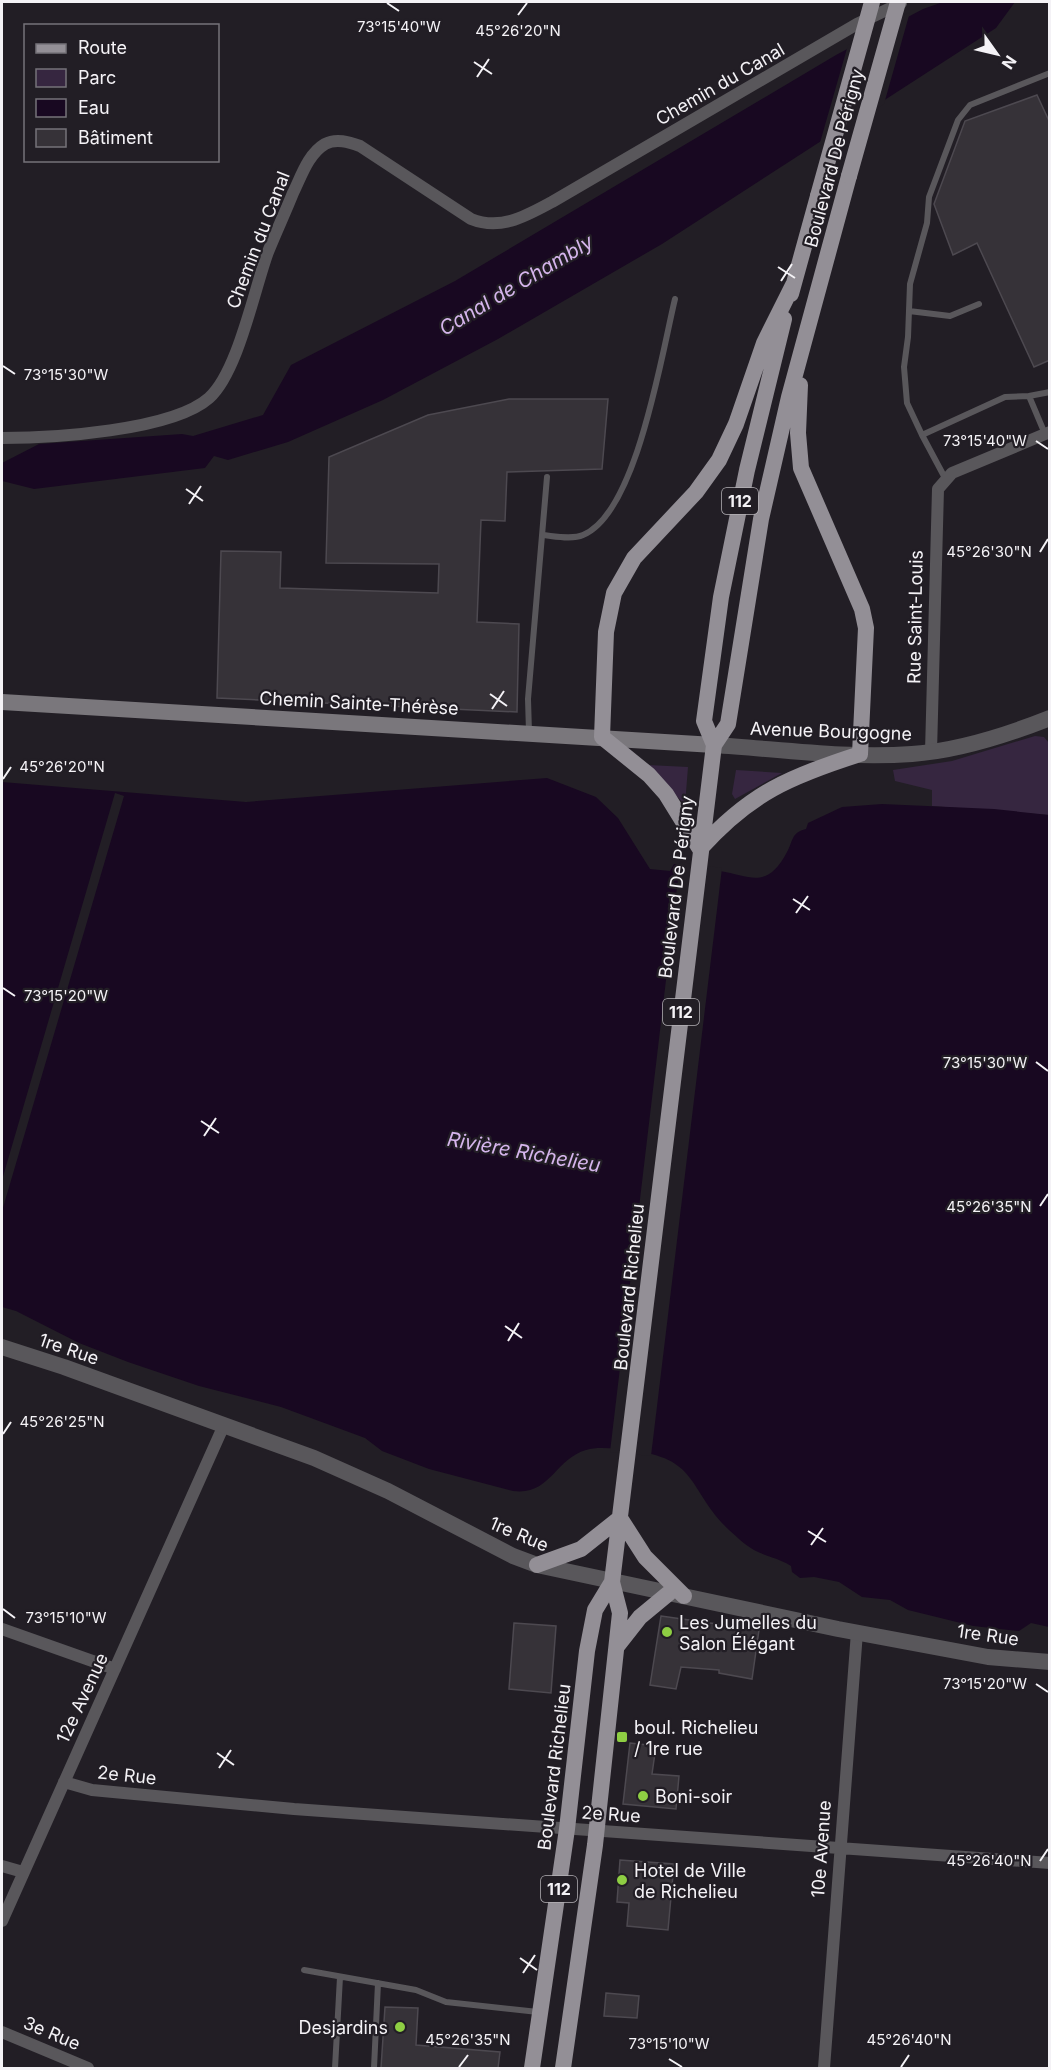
<svg xmlns="http://www.w3.org/2000/svg" width="1051" height="2070" font-family="Inter,sans-serif">
	<style>
		.green { fill: #362640 }
		.water { fill: #180821 }
		.pier { fill: #221e25 }
		.building { fill: #363238; stroke: #4d4950; stroke-width: 1.5 }
		.lines { fill: none; stroke-linecap: round; stroke-linejoin: round }
		.service { stroke: #59575b; stroke-width: 6 }
		.minor { stroke: #59575b; stroke-width: 12 }
		.tertiary { stroke: #59575b; stroke-width: 16 }
		.secondary { stroke: #7a777c; stroke-width: 16 }
		.primary { stroke: #938f96; stroke-width: 16 }
		.primary-bridge { stroke: #938f96; stroke-width: 16 }
		.ticks { fill: none; stroke: #f4f2f6; stroke-width: 2 }
		.poi-dot { fill: #8ece43; stroke: #221e25; stroke-width: 2 }
		.labels { text-anchor: middle; dominant-baseline: central; stroke-width: 4.5; stroke-linejoin: round; paint-order: stroke }
		.shield { fill: #221e25; stroke: #b5b2b7; stroke-width: 1.5 }
		.shield-label { font-size: 16px; font-weight: bold; fill: #f4f2f6 }
		.street-label { font-size: 18px; fill: #f4f2f6; stroke: #221e25 }
		.poi-label { font-size: 18px; fill: #f4f2f6; stroke: #221e25; text-anchor: start }
		.water-label { font-size: 20px; font-style: italic; fill: #d5b5ec; stroke: #221e25 }
		.ticks-label { font-size: 15px; text-anchor: middle; fill: #f4f2f6; stroke: #221e25; stroke-width: 4.5; stroke-linejoin: round; paint-order: stroke }
	</style>
	<rect width="100%" height="100%" fill="#221e25"/>
	<path class="green" d="M1035,736L1044,737L1049,743V815L932,806V790L895,781L893,770L952,761Z
		M648,765L688,767L685,805Z
		M736,770L782,773L735,799L732,794Z"/>
	<path class="water" d="M943,2H1015L996,28L662,244L498,339L383,400L288,442L228,460L214,456L205,468L34,489L2,481V463L39,444L182,434L193,436L263,415L291,365L455,281L836,55L923,9Z
		M547,778L596,797L618,818L650,869L670,871L674,864C689,867 705,868 720,871C751,876 767,890 787,852C793,842 791,832 806,829L808,823L842,807L882,804L994,809L1049,815V1627L1031,1623L1019,1631L973,1626L908,1610L890,1600L862,1597L839,1582L814,1577L800,1578L792,1572L791,1566C778,1558 771,1558 758,1552C747,1547 738,1538 729,1530C688,1491 699,1457 631,1451C616,1449 600,1446 586,1450C555,1459 550,1496 513,1491L429,1469L382,1451L365,1438L281,1407L199,1386L128,1362L79,1343L16,1311L2,1307V782L246,802Z"/>
	<path class="pier" d="M910,12L884,104L819,146L848,45Z
		M115,793L124,796L2,1211V1180Z
		M680,862L722,868L651,1456L610,1452Z"/>
	<path class="building" d="M1037,95L1050,123V360L1034,367L977,243L953,255L934,204L965,121Z
		M509,399H608L602,469L507,472L505,521L481,520L477,622L519,624L517,712L217,698L221,551L281,552L280,588L438,593L439,564L326,563L329,457L428,415Z
		M661,1616L759,1630L752,1679L719,1673V1670L681,1667L676,1689L650,1685Z
		M514,1623L556,1626L551,1693L509,1689Z
		M630,1743L656,1746L652,1774L679,1776L676,1809L623,1804Z
		M620,1860L674,1864L668,1930L627,1926L629,1903L617,1902Z
		M606,1993L639,1996L637,2018L604,2016Z
		M385,2007L418,2008L416,2045L500,2052L498,2068H381Z"/>
	<g class="lines">
		<path class="service" d="M909,311L950,316L979,304
			M1029,396L1050,392
			M922,435L907,403L904,367L908,337L910,284L927,223L929,197L958,120L970,105L1050,73
			M945,478L922,435L1005,397L1029,396L1045,434
			M542,535C554,536 572,540 583,535C637,513 662,352 675,299
			M529,732L528,699L547,477
			M304,1970L416,1990L446,2002L538,2012
			M335,2068L340,1977
			M374,2068L378,1983"/>
		<path class="minor" d="M2,438C51,438 172,431 209,398C238,372 254,290 268,252C276,232 285,213 293,193C301,177 308,154 325,144C336,138 349,142 360,146L471,219C501,231 526,216 552,202L857,24L901,3
			M931,752L938,489L952,473L1050,432
			M2,1629L115,1669
			M64,1782L92,1790L294,1809L1050,1863
			M2,1866L23,1872
			M2,1921L224,1425
			M2,2032L88,2068
			M824,2068L857,1632"/>
		<path class="tertiary" d="M714,745C779,749 847,759 912,754C957,751 1007,735 1050,718
			M2,1347L64,1367L314,1458L388,1491L513,1556L537,1565L838,1629L988,1657L1050,1662"/>
		<path class="secondary" d="M2,702L714,745"/>
		<path class="primary" d="M791,294L818,196
			M714,745L704,721L721,597L747,470L784,319
			M700,849L666,794L649,775L602,737L606,632L614,593L634,558L696,492L719,460L736,424L764,343L793,285
			M700,849C750,793 791,776 860,754L866,628L862,609L801,468L798,433L800,385
			M620,1518L645,1557L684,1596
			M537,1565L581,1549L620,1518
			M618,1645L640,1617L669,1593
			M532,2068L567,1829L587,1651L595,1610L612,1582L714,745L728,724L761,519L789,397L849,176
			M563,2068L595,1845L620,1613L612,1582"/>
		<path class="primary-bridge" d="M849,176L898,2
			M818,196L872,2"/>
	</g>
	<path class="ticks" d="M387,3L399,11M518,15L527,3M474,62L492,74M477,77L489,59M778,267L795,278M781,281L792,264M3,366L15,374M1036,441L1048,449M186,489L203,501M189,504L201,486M1040,552L1048,539M490,694L507,706M492,709L504,691M3,779L11,767M793,899L810,910M796,913L808,896M3,988L15,996M1036,1062L1048,1071M201,1121L219,1133M204,1136L216,1118M1040,1206L1048,1194M505,1326L522,1338M508,1341L519,1323M3,1434L11,1422M808,1531L826,1542M811,1545L823,1528M3,1609L15,1618M1036,1684L1048,1692M217,1753L234,1765M219,1768L231,1750M1040,1861L1048,1849M520,1958L537,1970M523,1973L535,1955M669,2059L682,2067M459,2067L468,2055M901,2067L909,2055"/>
	<g class="poi-dot">
		<circle cx="667" cy="1632" r="6"/>
		<rect x="616" y="1731" width="12" height="12" rx="3"/>
		<circle cx="643" cy="1796" r="6"/>
		<circle cx="622" cy="1880" r="6"/>
		<circle cx="400" cy="2027" r="6"/>
	</g>
	<g class="labels">
		<g class="shield">
			<rect x="722" y="488" width="36" height="26" rx="4.5"/>
			<rect x="663" y="999" width="36" height="26" rx="4.5"/>
			<rect x="541" y="1876" width="36" height="26" rx="4.5"/>
		</g>
		<g class="shield-label">
			<text x="740" y="501">112</text>
			<text x="681" y="1012">112</text>
			<text x="559" y="1889">112</text>
		</g>
		<g class="street-label">
			<text transform="translate(720 84) rotate(-30)">Chemin du Canal</text>
			<text transform="translate(834 158) rotate(-75)">Boulevard De Périgny</text>
			<text transform="translate(258 240) rotate(-69)">Chemin du Canal</text>
			<text transform="translate(915 617) rotate(-89)">Rue Saint-Louis</text>
			<text transform="translate(359 703) rotate(3)">Chemin Sainte-Thérèse</text>
			<text transform="translate(831 731) rotate(2)">Avenue Bourgogne</text>
			<text transform="translate(676 887) rotate(-83)">Boulevard De Périgny</text>
			<text transform="translate(629 1287) rotate(-84)">Boulevard Richelieu</text>
			<text transform="translate(69 1349) rotate(19)">1re Rue</text>
			<text transform="translate(519 1534) rotate(23)">1re Rue</text>
			<text transform="translate(988 1635) rotate(8)">1re Rue</text>
			<text transform="translate(82 1698) rotate(-65)">12e Avenue</text>
			<text transform="translate(554 1767) rotate(-83)">Boulevard Richelieu</text>
			<text transform="translate(127 1775) rotate(6)">2e Rue</text>
			<text transform="translate(611 1814) rotate(4)">2e Rue</text>
			<text transform="translate(821 1849) rotate(-86)">10e Avenue</text>
			<text transform="translate(52 2033) rotate(23)">3e Rue</text>
		</g>
		<g class="poi-label">
			<text x="679" y="1622">Les Jumelles du<tspan x="679" dy="21">Salon Élégant</tspan></text>
			<text x="634" y="1727">boul. Richelieu<tspan x="634" dy="21">/ 1re rue</tspan></text>
			<text x="655" y="1796">Boni-soir</text>
			<text x="634" y="1870">Hotel de Ville<tspan x="634" dy="21">de Richelieu</tspan></text>
			<text x="388" y="2027" text-anchor="end">Desjardins</text>
		</g>
		<g class="water-label">
			<text transform="translate(516 285) rotate(-31)">Canal de Chambly</text>
			<text transform="translate(524 1152) rotate(10)">Rivière Richelieu</text>
		</g>
	</g>
	<g class="ticks-label">
		<text x="399" y="32">73°15'40"W</text>
		<text x="518" y="36">45°26'20"N</text>
		<text x="66" y="380">73°15'30"W</text>
		<text x="985" y="446">73°15'40"W</text>
		<text x="989" y="557">45°26'30"N</text>
		<text x="62" y="772">45°26'20"N</text>
		<text x="66" y="1001">73°15'20"W</text>
		<text x="985" y="1068">73°15'30"W</text>
		<text x="989" y="1212">45°26'35"N</text>
		<text x="62" y="1427">45°26'25"N</text>
		<text x="66" y="1623">73°15'10"W</text>
		<text x="985" y="1689">73°15'20"W</text>
		<text x="989" y="1866">45°26'40"N</text>
		<text x="468" y="2045">45°26'35"N</text>
		<text x="909" y="2045">45°26'40"N</text>
		<text x="669" y="2049">73°15'10"W</text>
	</g>
	<rect width="1051" height="2070" fill="none" stroke="#f4f2f6" stroke-width="6"/>
	<rect x="24" y="24" width="195" height="138" fill="#221e25" stroke="#767379" stroke-width="1.5"/>
	<rect x="36" y="44" width="30" height="9" fill="#938f96" stroke="#767379" stroke-width="1.5"/>
	<text x="78" y="54" font-size="18" fill="#f4f2f6">Route</text>
	<rect x="36" y="69" width="30" height="18" fill="#362640" stroke="#767379" stroke-width="1.5"/>
	<text x="78" y="84" font-size="18" fill="#f4f2f6">Parc</text>
	<rect x="36" y="99" width="30" height="18" fill="#180821" stroke="#767379" stroke-width="1.5"/>
	<text x="78" y="114" font-size="18" fill="#f4f2f6">Eau</text>
	<rect x="36" y="129" width="30" height="18" fill="#363238" stroke="#767379" stroke-width="1.5"/>
	<text x="78" y="144" font-size="18" fill="#f4f2f6">Bâtiment</text>
	<g transform="translate(997 54) rotate(124)" stroke="#221e25" stroke-width="4.5" paint-order="stroke">
	<path d="M0-4.5L10 22L0 15L-10 22Z" fill="#f4f2f6"/>
	<text y="-9" font-size="16" font-weight="bold" text-anchor="middle" fill="#f4f2f6">N</text>
	</g>
</svg>
